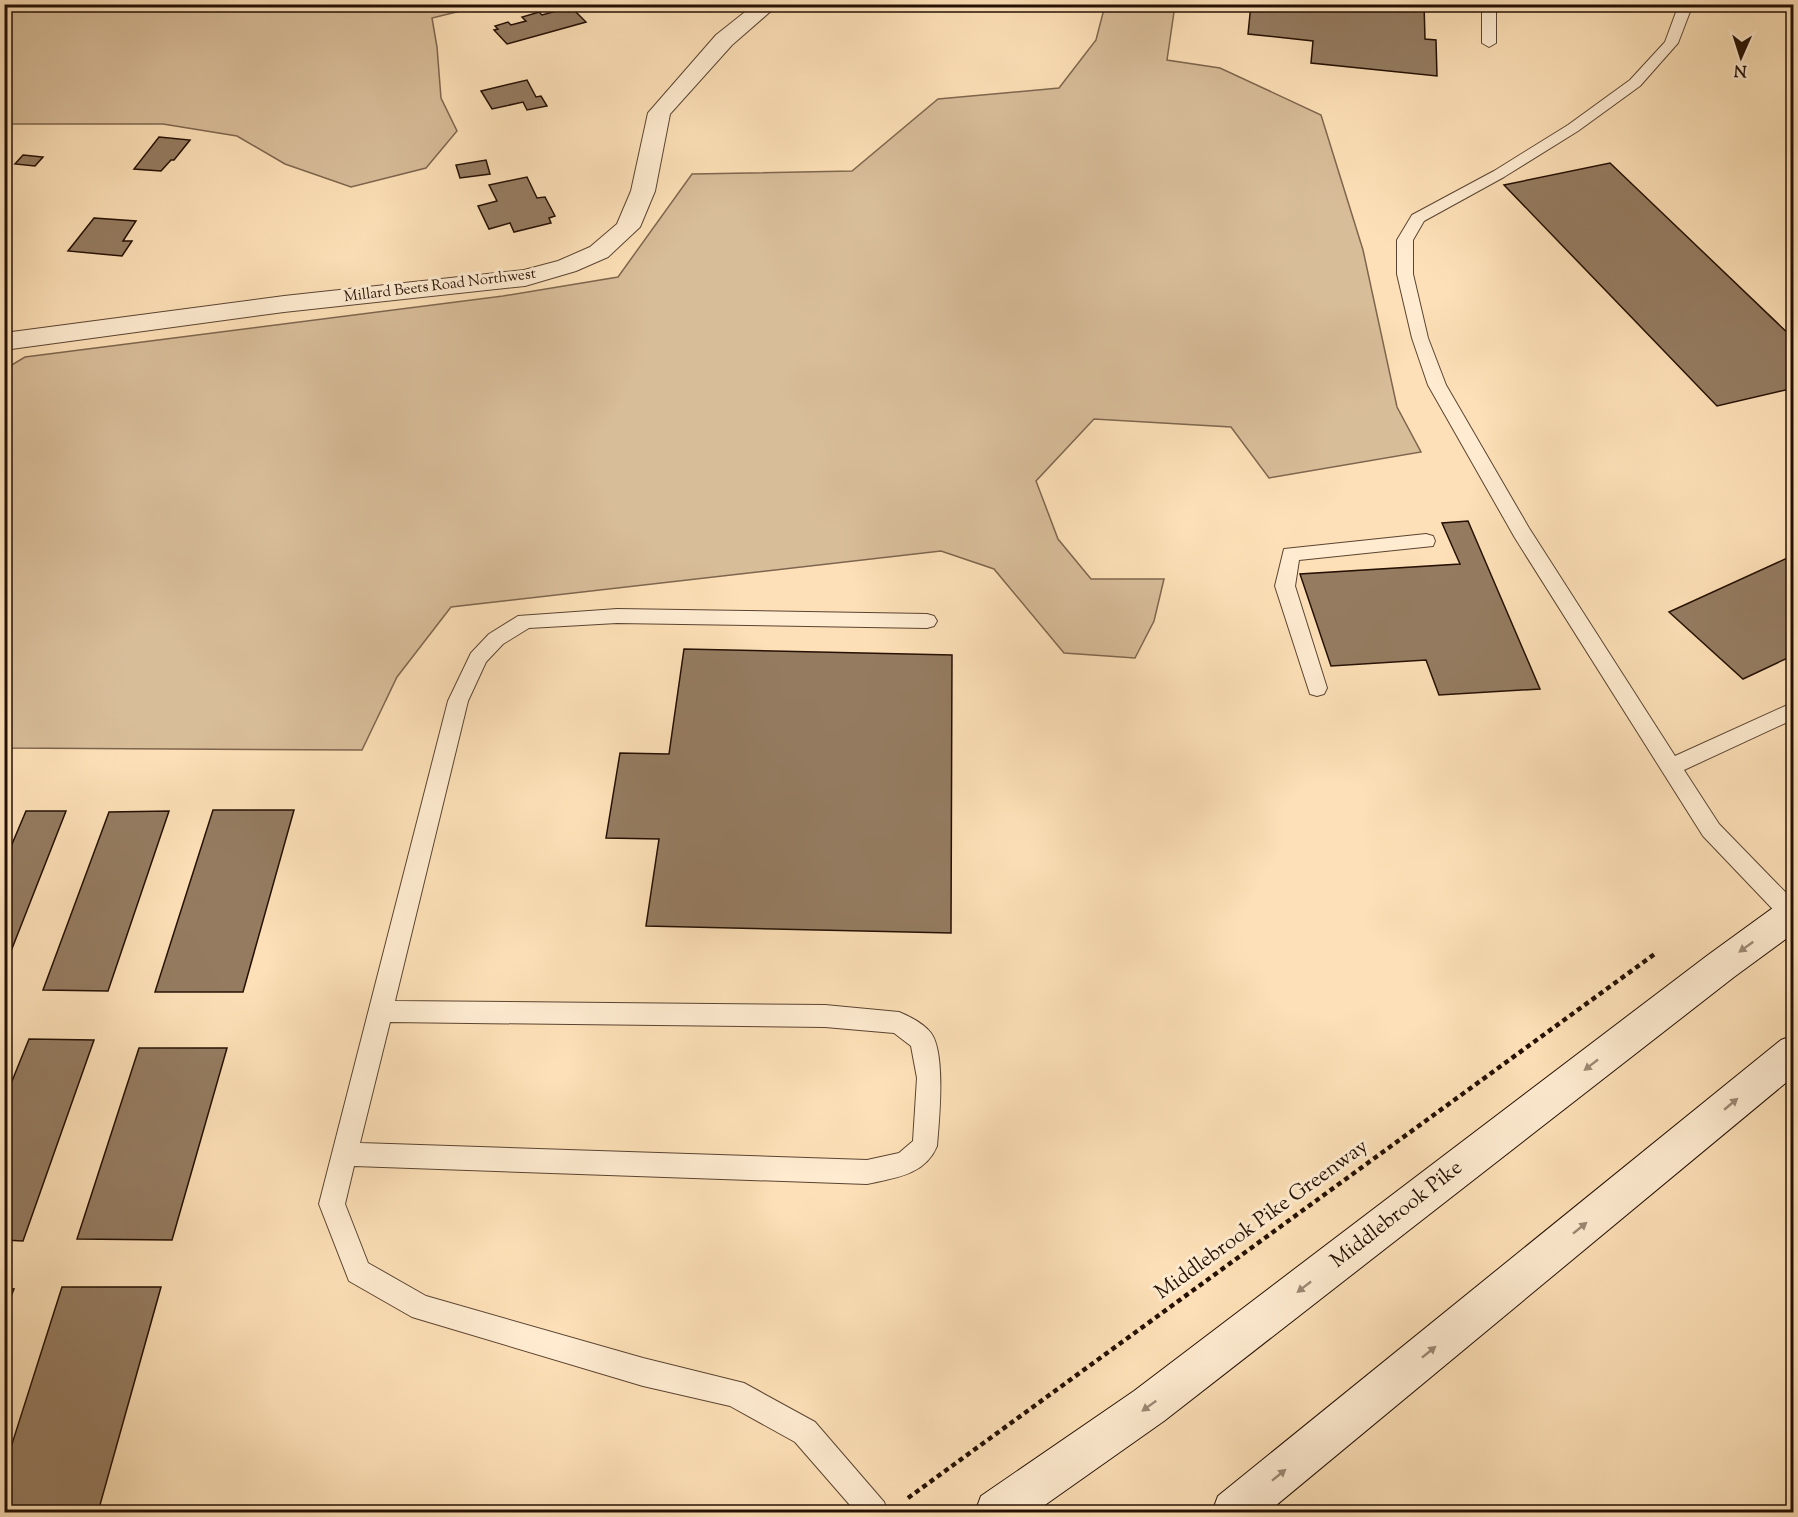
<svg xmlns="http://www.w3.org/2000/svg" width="1798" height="1517" font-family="'Sorts Mill Goudy',serif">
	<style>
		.green { fill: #d8bd99; stroke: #7e664e; stroke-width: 1.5 }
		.building { fill: #957c61; stroke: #251004; stroke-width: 1.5 }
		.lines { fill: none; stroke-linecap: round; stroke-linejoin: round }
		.lane-casing { stroke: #5b4431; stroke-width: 2 }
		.street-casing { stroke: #5b4431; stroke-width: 2 }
		.secondary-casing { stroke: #251004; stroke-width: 2 }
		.path { stroke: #251004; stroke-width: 4.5; stroke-dasharray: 5 4; stroke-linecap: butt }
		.lane { fill: #feebd0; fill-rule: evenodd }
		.street { fill: #feebd0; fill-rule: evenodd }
		.secondary { fill: #feebd0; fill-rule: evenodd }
		.oneway { fill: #9c8874 }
		.labels { text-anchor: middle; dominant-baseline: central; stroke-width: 6; stroke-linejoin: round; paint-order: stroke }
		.far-street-label { font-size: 15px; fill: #251004; stroke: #feebd0 }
		.near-street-label { font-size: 21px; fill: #251004; stroke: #feebd0 }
	</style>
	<rect width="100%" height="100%" fill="#fde0b7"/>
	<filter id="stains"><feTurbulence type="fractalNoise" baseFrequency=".00333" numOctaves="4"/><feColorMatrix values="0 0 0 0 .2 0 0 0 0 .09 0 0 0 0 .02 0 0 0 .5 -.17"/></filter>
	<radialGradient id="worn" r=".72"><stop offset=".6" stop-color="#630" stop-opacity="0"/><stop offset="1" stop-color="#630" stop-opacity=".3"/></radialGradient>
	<path class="green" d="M5,5L8,4L485,5L432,18L437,47L441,98L457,131L426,168L351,187L285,164L237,136L163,124H5Z
		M1105,5H1175L1167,60L1220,68L1321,115L1363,250L1397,407L1421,452L1269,478L1231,427L1094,419L1036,481L1058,539L1091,579H1164L1154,621L1135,658L1064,653L994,569L941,551L451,607L397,677L362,750L5,748V369L25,357L503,296L618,277L692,174L852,171L938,99L1059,88L1096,40Z"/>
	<path class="building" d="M1251,4H1424L1425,39L1436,40L1437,76L1311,63L1313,41L1248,34Z
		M571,7L586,22L507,44L494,30L498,29L495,26L508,22L511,25L526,21L522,17L539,12L542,15Z
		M527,80L536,97L541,96L547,106L527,110L523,102L492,109L481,91Z
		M159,137L190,140L174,160H171L161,171L134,169Z
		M23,155L43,157L35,166L15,164Z
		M486,160L490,174L460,178L456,165Z
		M1610,163L1794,339V388L1717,406L1504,185Z
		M527,177L537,198L545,197L555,216L549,218L551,223L514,232L510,223L489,229L478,206L497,201L489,185Z
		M94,218L136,221L123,241H132L122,256L68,251Z
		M1468,521L1540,689L1439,695L1426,660L1331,666L1300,574L1460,564L1442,523Z
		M1794,555V655L1743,679L1669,612Z
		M684,649L952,655L951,933L646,926L659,839L606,838L620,753L669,754Z
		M213,810H294L243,992H155Z
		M26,811H66L4,969V863Z
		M169,811L108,991L43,990L109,812Z
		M29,1039L94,1040L23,1241L4,1240V1101Z
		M139,1048H227L172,1240L77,1239Z
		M62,1287H161L98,1512H4V1469Z
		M4,1288L14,1289L4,1314Z"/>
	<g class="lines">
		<g class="lane-casing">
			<path id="lane" d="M1482,4H1496V43L1489,47L1482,43Z
				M1679,4H1693L1678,43L1640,86L1578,131L1504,177L1424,221L1413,240V274L1428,338L1446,385L1529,528L1675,756L1794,702V719L1684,770L1719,824L1794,901L1792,924L1784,921L1703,836L1515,538L1428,385L1412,338L1397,274V240L1412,215L1494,171L1568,125L1630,80L1665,42Z
				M1426,534L1433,536L1435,541L1433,546L1299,560L1295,586L1327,688L1324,694L1317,696L1310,694L1275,586L1284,549Z
				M617,609L927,614L934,616L937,621L934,626L927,628L617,623L529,628L503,644L486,662L468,701L395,1001L825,1005L899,1012C909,1016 924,1024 931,1033C946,1053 939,1121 937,1146C925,1175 895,1178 867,1184L354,1166L345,1204L368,1263L426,1296L643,1358L744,1383L815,1422L884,1502L888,1512H856L795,1442L730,1406L643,1386L412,1317L349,1281L319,1204L448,701L471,653L489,634L518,616ZM390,1022L825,1027L894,1033L911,1046L917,1078L913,1141L899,1153L867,1160L360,1143Z"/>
		</g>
		<g class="street-casing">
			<path id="street" d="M755,4H779L732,45L670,114L655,191L640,227L608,257L576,271L525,286L284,312L4,350V333L284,296L524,270L558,261L590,247L617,224L631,191L648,113L716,35Z"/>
		</g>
		<g class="secondary-casing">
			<path id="secondary" d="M1794,898V933L1734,977L1164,1421L1035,1512H975L981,1496L1134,1391L1708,955L1781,902Z
				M1794,1035V1076L1268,1512H1212L1218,1496L1781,1040Z"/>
		</g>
		<path class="path" d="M908,1498L1656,953"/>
		<use href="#lane" class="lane"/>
		<use href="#street" class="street"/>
		<use href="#secondary" class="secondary"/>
	</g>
	<defs><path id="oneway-solid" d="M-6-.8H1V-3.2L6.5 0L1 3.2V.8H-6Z" transform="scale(1.5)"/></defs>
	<g class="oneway">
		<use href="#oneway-solid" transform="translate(1746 947) rotate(144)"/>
		<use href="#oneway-solid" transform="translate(1591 1065) rotate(142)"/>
		<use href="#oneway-solid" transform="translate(1731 1104) rotate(-40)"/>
		<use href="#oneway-solid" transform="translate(1580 1228) rotate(-39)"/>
		<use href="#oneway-solid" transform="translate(1304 1287) rotate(142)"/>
		<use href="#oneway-solid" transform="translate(1429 1352) rotate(-39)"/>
		<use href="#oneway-solid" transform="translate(1149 1406) rotate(144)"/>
		<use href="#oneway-solid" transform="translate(1279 1475) rotate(-39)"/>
	</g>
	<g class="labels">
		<g class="far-street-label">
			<text transform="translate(440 286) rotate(-7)">Millard Beets Road Northwest</text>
		</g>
		<g class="near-street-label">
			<text transform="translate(1397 1215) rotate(-38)">Middlebrook Pike</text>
			<text transform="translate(1262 1220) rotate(-36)">Middlebrook Pike Greenway</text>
		</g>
	</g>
	<rect width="1798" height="1517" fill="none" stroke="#fde0b7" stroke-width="24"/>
	<rect x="6" y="6" width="1786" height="1505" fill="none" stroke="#251004" stroke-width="3"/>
	<rect x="12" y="12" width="1774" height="1493" fill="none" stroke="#251004" stroke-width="1.5"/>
	<g transform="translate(1741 57) rotate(183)" stroke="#feebd0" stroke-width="4.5" paint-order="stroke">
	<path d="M0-4.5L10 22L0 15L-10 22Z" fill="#251004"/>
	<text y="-9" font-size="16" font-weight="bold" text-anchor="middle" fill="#251004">N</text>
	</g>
	<rect width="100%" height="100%" filter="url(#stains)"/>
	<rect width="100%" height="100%" fill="url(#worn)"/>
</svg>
